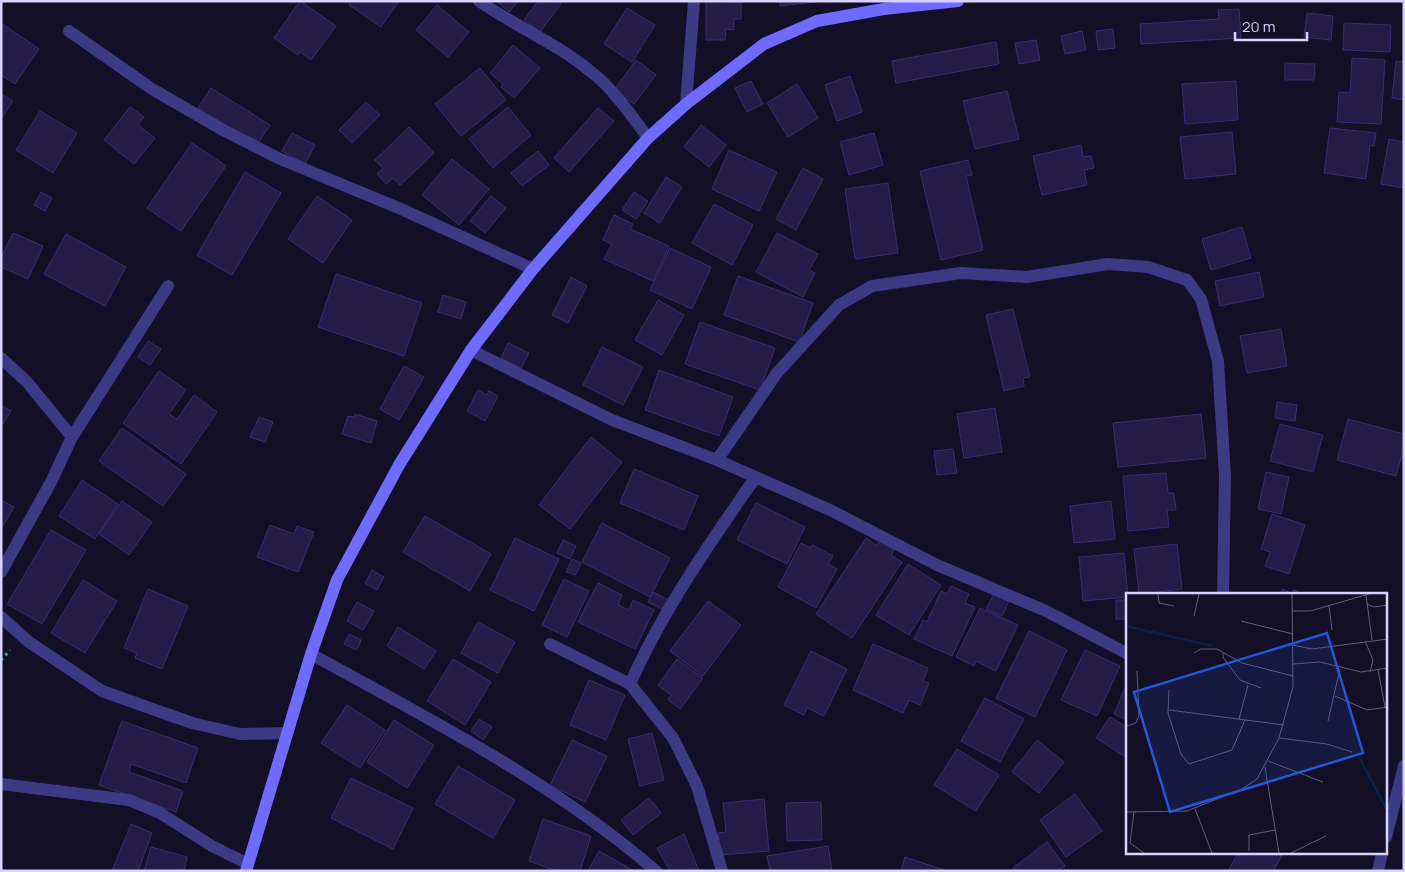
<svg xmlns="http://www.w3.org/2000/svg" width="1405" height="872" font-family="Manrope,sans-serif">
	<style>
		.building { fill: #241b47; stroke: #3b2d73 }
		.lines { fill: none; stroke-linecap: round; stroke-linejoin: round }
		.path { stroke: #2fb8b0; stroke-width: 3; stroke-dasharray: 2.5 4; stroke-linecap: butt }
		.street { stroke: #3d3a85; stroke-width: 12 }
		.secondary { stroke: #6f6bff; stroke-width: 12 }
		.inset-river { fill: none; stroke: #0c2248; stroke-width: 2.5 }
		.inset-road { fill: none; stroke: #625e7d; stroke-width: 1 }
		.view { fill: #2655da; fill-opacity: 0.15; stroke: #2655da; stroke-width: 2.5 }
		.inset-edge { fill: none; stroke: #d9d4ff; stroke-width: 2.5 }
	</style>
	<rect width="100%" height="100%" fill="#130f26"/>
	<path class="building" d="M300,1L336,26L311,60L300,52L298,55L274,38Z
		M352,1H399L381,27L349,5Z
		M496,1H518L509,12Z
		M538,1H563L540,32L524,20Z
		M706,1L741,2V19H734V30L726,29L725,40H706Z
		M780,1H823L780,6Z
		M437,5L469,32L448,57L416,30Z
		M627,8L655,25L632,62L604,44Z
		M1239,9L1241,38L1141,44L1140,24L1219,19L1218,10Z
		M1307,13L1333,16L1331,40L1304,37Z
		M1,23L39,49L15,84L1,75Z
		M1344,23L1391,25L1390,52L1343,50Z
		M1113,29L1115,48L1098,50L1096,31Z
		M1082,31L1086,50L1065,54L1061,36Z
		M1036,40L1040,60L1019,64L1015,43Z
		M996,42L999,64L896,83L892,61Z
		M513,45L540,68L514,98L501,87L503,84L490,73Z
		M1352,58L1385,60L1381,124L1337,122L1339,92L1350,93Z
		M636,60L656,75L634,104L614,90Z
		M1396,61L1404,62V100L1392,98Z
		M1285,63L1315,64L1314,80H1285Z
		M480,68L506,100L461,136L435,104Z
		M850,76L862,112L837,121L825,85Z
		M751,81L763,104L747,112L735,88Z
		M1236,81L1238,120L1185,124L1182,84Z
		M797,84L818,118L788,137L767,103Z
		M211,88L270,125L257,145L198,108Z
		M1007,91L1019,139L975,149L963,101Z
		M1,94L13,101L1,119Z
		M366,102L380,115L352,143L339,130Z
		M130,107L144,117L138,125L155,138L134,164L104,140Z
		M508,107L531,135L493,168L469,139Z
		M598,108L614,121L569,172L554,158Z
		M40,111L77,133L53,173L16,150Z
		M701,125L726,145L709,167L684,147Z
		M409,127L434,153L400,185L393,178L386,184L377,174L383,168L375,160Z
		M1330,128L1376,133L1374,146L1370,145L1366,179L1324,173Z
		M1232,132L1236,174L1185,179L1180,137Z
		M292,133L315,145L305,164L282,151Z
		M874,133L883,165L849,175L840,142Z
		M1389,139L1404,142V188L1381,184Z
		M192,143L226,166L181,231L147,208Z
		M1081,145L1083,157L1091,156L1094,168L1084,170L1087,185L1042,195L1033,156Z
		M729,150L777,172L759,211L712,189Z
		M538,151L549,165L522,186L511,173Z
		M452,159L489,189L459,225L422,195Z
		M968,160L972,175L966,176L983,250L941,260L920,171Z
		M803,168L823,179L796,230L776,219Z
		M245,172L281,193L232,275L197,255Z
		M666,177L682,187L660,223L644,213Z
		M888,183L898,253L855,259L845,189Z
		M41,192L52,198L45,211L34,205Z
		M634,192L648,201L636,219L622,210Z
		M317,196L352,220L323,263L288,239Z
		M491,196L506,208L485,233L470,221Z
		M714,204L753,225L732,265L692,243Z
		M614,215L633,224L630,229L669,246L653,281L604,259L612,244L603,240Z
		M1242,227L1251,258L1211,270L1202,239Z
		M13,233L43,246L28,279L1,267V258Z
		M777,233L818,254L809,270L815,273L803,297L756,272Z
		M66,234L126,267L105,306L44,274Z
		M670,248L711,267L692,309L650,290Z
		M1259,272L1264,297L1220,306L1215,281Z
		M336,274L422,303L404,356L318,327Z
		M738,276L813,303L799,342L724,315Z
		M571,277L587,286L568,323L552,315Z
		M443,295L466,302L461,319L438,312Z
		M658,300L684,315L662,355L635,340Z
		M1013,309L1030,377L1023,378L1024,386L1004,391L986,315Z
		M700,322L775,348L760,390L685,364Z
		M1281,329L1287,366L1247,373L1240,336Z
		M148,341L161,349L150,365L138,357Z
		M508,343L529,353L521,368L501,358Z
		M602,347L643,367L623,405L583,385Z
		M404,366L424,377L399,420L380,409Z
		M659,370L733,397L719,436L645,410Z
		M159,371L186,390L169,414L177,419L194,395L217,412L181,464L123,423Z
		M478,390L487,395L489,391L498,396L485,421L467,411Z
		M1277,402L1297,405L1295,421L1275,418Z
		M1,405L11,411L1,427Z
		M995,408L1002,452L964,458L957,414Z
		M355,414L377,421L371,443L342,434L348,416L354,417Z
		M1201,414L1206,458L1118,467L1113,423Z
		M259,417L273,422L265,442L250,437Z
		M1348,419L1404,434V447L1396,476L1337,460Z
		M1280,424L1323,435L1313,472L1270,461Z
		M122,428L186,474L163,506L99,461Z
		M591,437L622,462L570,529L539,505Z
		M953,449L957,473L937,475L934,451Z
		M634,469L698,496L684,530L620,503Z
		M1266,472L1289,477L1281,514L1258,509Z
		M1166,473L1168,493H1174L1176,510H1167L1169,527L1128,531L1123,476Z
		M82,480L118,504L95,539L59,516Z
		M1,500L14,507L1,529Z
		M122,501L152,522L129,555L99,534Z
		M1111,501L1115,539L1074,543L1070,506Z
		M756,503L805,527L787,564L737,540Z
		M1272,514L1305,525L1289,574L1265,566L1270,552L1261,549Z
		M425,516L491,554L470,591L403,552Z
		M602,523L670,558L650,597L582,562Z
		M270,525L294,534L297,526L314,532L298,572L257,557Z
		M51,530L86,550L42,624L7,604Z
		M515,538L559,559L534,611L490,590Z
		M866,538L877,546L879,541L894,550L891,555L902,562L852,638L816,614Z
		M563,540L576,546L570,559L557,553Z
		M801,543L811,548L812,545L833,556L828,564L837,569L816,608L778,587Z
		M1177,544L1182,589L1139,594L1134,549Z
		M1124,553L1128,597L1083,601L1079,557Z
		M572,559L581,563L576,575L566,572Z
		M908,564L941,585L909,635L876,615Z
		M372,570L384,577L377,590L365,583Z
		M564,579L589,591L567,637L542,625Z
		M83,580L117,601L85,653L51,633Z
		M598,583L622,595L618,605L629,610L633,600L654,610L635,649L578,622Z
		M951,586L969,594L965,603L975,607L952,656L914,639L923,620L927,622L941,591L947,594Z
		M148,589L188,606L162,669L135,658L137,653L124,648Z
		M1283,589L1292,594L1294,590L1303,594H1280Z
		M996,590L1011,597L1002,616L986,609Z
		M653,592L669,600L664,610L648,602Z
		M1116,600H1128V628L1126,619H1116Z
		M708,601L741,625L703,676L670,651Z
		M357,602L374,611L363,630L347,621Z
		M980,608L1018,625L996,671L976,661L974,666L956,657Z
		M478,622L515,642L498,673L461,653Z
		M398,627L436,651L424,669L387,646Z
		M1029,631L1067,650L1035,717L996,698Z
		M349,634L361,640L357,650L344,644Z
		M873,644L928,668L923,681L929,683L920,705L909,700L903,713L853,690Z
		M1085,650L1120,666L1097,716L1061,700Z
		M811,651L847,669L824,716L807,708L804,715L784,705Z
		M453,659L491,682L465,725L427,701Z
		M677,659L703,678L680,709L668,700L671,695L658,685Z
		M589,680L625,695L606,740L570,725Z
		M1128,681V720L1114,714Z
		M985,698L1024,719L1000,762L961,741Z
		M347,705L385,730L360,768L321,743Z
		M1110,717L1128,728L1127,758L1096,738Z
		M479,719L492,727L483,740L471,731Z
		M394,720L434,745L407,788L367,762Z
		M122,721L198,748L186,783L131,764L129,772L183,791L176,812L99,785Z
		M652,733L664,780L640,786L628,739Z
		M572,740L607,756L585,802L550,785Z
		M1037,740L1064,762L1039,793L1012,772Z
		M957,749L999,775L976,811L934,785Z
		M458,766L515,800L493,838L435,804Z
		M351,778L413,808L393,849L331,818Z
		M1075,794L1102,831L1066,857L1040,820Z
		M649,798L661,813L633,835L621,820Z
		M764,799L769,851L720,855L718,833L726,832L723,803Z
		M821,802L822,840L787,841L786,803Z
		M543,819L591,836L580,871H557L529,861Z
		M131,824L152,833L138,871H112Z
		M684,834L699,871H670L657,848Z
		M1047,842L1065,866L1058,871H1015L1013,868Z
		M828,846L832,871H764L770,870L767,856Z
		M151,847L187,857L184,871H144Z
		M599,851L634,871H588Z
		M1238,853H1277L1282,856L1273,871H1228Z
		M905,857L947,871H901Z"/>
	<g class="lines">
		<path class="path" d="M1,660L10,650"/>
		<path class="street" d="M479,1C515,26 556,43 590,71C613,88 631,115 648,138
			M69,31L152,89L223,130L278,158L401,209L533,269
			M686,104L694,1
			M471,350L612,420L717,460L830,510L937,565L1046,611L1128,654
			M1,358L27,382L72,437
			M717,460L777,373L839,305L872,286L961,273L1027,277L1108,264L1148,267L1187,280L1201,299L1218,361L1225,476L1223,594
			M1,572L51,482L72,437L168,286
			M1,617L29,642L102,691L192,723L240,734L286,733
			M550,644L630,684L673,738L697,786L722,871
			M311,654C429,719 553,782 656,871
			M630,684C663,610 709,544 755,478
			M1,784L129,800L160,813L212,846L248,864
			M1386,837L1404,766
			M1378,871L1382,853"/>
		<path class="secondary" d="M246,871L311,654L337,580L399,465L471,350L533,269L648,138L686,104L764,44L817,21L884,9L958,1"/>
	</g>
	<g transform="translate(1126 593)">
		<rect width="261" height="261" fill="#130f26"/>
		<path class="inset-river" d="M0,33L86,53M233,164L262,219"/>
		<path class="inset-road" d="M32,1L33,10L48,13M240,2L246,47M241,11L248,14L262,12M203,13L206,37M166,18H184L243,1M68,23L73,1M115,28L167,41M239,48L247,67L244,79M167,52L186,56L262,46M68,60L75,56H91L116,70L167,83M97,60V64L114,87L135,95M167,71L194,69L235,79L262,75M252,77L259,114M43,97L42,120L55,161L63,171L106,157L119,127M209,103L241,117L262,114M43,117L158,132M113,126L122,92M202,128L214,76M0,133L10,130L13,123L11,78M153,145L201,151L226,159M142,168L197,189M139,174L153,260M69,216L86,260M0,219L61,218L116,196L131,186L153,145L167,94L166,1M8,219L4,250L18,260M123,258V242L149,237M165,260L200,243"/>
		<path class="view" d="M201,40L237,160L44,219L8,99Z"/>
		<rect width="261" height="261" class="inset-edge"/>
	</g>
	<rect width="1405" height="872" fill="none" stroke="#d9d4ff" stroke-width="5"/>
	<path d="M1235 32v8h72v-8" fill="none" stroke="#d9d4ff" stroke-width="2.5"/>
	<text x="1242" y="32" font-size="15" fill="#d9d4ff" stroke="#130f26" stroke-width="4" paint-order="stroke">20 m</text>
</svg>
